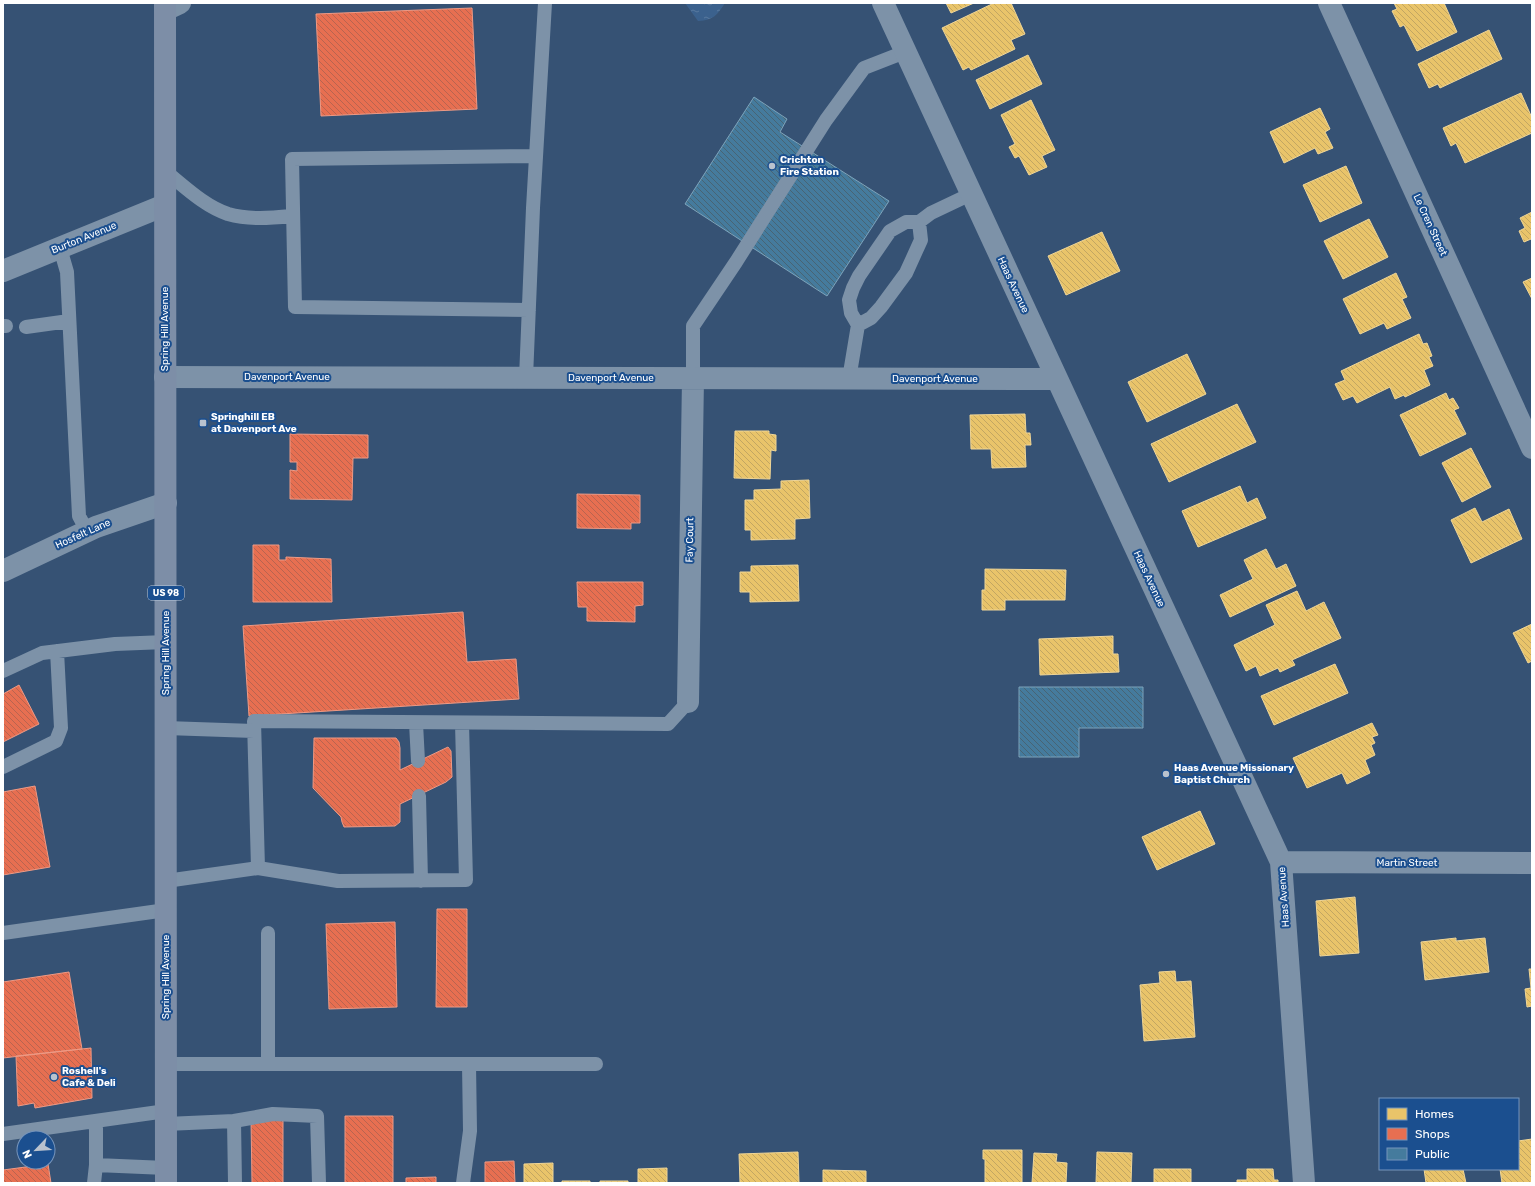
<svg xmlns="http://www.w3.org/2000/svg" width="1535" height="1186" font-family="Rubik,sans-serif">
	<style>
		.water { fill: url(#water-ripples) }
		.homes { fill: url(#homes-back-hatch); stroke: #f0d697 }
		.shops { fill: url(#shops-back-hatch); stroke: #ee9a85 }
		.public { fill: url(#public-back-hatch); stroke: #7da3ba }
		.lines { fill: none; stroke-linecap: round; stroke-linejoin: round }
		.lane { stroke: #7d92a8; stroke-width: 14 }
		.street { stroke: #7d92a8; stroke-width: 22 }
		.primary { stroke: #7d8ea7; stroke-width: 22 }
		.poi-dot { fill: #b9c2ce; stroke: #1b4f8f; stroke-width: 1.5 }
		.labels { text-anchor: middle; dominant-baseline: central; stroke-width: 4; stroke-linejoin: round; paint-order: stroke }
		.shield { fill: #1b4f8f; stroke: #bbcadd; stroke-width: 1 }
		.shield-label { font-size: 9px; font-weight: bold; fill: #fff }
		.poi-label { font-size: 10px; font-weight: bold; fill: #fff; stroke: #1b4f8f; text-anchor: start }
		.street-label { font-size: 10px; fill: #fff; stroke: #1b4f8f }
	</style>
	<defs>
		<pattern id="water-ripples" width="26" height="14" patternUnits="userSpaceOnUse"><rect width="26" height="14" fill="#3b618d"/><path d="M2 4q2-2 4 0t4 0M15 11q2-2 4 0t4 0" fill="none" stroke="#58799e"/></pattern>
		<pattern id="homes-back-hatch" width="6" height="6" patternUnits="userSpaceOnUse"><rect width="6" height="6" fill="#e9c46a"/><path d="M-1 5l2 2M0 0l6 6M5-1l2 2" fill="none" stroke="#c2a662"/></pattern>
		<pattern id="shops-back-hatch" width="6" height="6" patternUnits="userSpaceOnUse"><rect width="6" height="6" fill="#e76f51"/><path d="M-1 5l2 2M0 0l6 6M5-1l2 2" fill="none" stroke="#b86450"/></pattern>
		<pattern id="public-back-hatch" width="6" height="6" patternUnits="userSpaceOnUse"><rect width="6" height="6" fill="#457b9d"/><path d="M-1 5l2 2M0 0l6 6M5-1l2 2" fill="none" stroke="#486474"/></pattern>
	</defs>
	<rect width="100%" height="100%" fill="#365274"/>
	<path class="water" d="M685,3H725C717,15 714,20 698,21Z"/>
	<path class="homes" d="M946,3H974L951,13Z
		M994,3H1011L1025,34L1011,40L1015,49L971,70L969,67L963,70L942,28Z
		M1394,3H1444L1457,32L1417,51L1404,25L1400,27L1392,11L1397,9Z
		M1489,30L1502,59L1440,88L1438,84L1429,88L1418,64Z
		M1028,55L1042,84L990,109L976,80Z
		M1521,93L1532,118V133L1465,163L1456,143L1451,146L1443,128Z
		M1031,100L1055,150L1042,156L1047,167L1029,175L1019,156L1015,158L1009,147L1015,144L1001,115Z
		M1320,108L1330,129L1325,132L1333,148L1318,154L1315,148L1284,163L1270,132Z
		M1346,166L1362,203L1320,222L1303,185Z
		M1532,212V241L1531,239L1524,242L1519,231L1525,228L1520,218Z
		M1369,219L1388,257L1343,279L1324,241Z
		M1102,232L1120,271L1066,295L1048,256Z
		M1396,273L1407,297L1402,299L1411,318L1387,329L1384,323L1360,334L1343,299Z
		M1532,278V299L1523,282Z
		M1419,334L1423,344L1427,343L1432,356L1429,357L1433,366L1424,370L1430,385L1405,397L1404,395L1395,399L1390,387L1357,403L1353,396L1343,400L1335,384L1345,380L1341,371Z
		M1187,354L1206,394L1147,422L1128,382Z
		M1446,393L1449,400L1453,398L1459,408L1454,410L1466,434L1420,456L1400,415Z
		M1237,404L1256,442L1169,482L1151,444Z
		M1025,414L1026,433H1030L1031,445H1025L1026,467L992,468L991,449H971L970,415Z
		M735,431H769V434L776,435V451L771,450L770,479L734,478Z
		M1471,448L1491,487L1462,502L1442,463Z
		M809,480L810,518L795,519V539L751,540V530H745V500H754V490L781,489V481Z
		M1240,486L1247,503L1257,498L1266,518L1198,547L1182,511Z
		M1475,508L1482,522L1509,509L1522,539L1471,563L1451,520Z
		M1266,549L1276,569L1286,564L1296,586L1230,617L1220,595L1253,579L1244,560Z
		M798,565L799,601L750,602V592H740V572H751V566Z
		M985,569L1066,570L1065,600H1005V610H982V590H985Z
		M1297,591L1306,611L1324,602L1341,638L1292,660L1295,665L1280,672L1278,668L1260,676L1256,666L1246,671L1234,645L1275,625L1266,605Z
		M1532,624V661L1528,663L1513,633Z
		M1113,636V654H1118L1119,672L1040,675L1039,639Z
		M1335,664L1348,693L1274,725L1261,696Z
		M1372,723L1378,735L1372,737L1375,743L1371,745L1375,755L1365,760L1370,773L1347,784L1342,773L1307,788L1293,758Z
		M1200,811L1215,844L1157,870L1142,837Z
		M1355,897L1359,953L1320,956L1316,901Z
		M1456,938V941L1485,938L1489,972L1425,980L1421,942Z
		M1529,969H1532V1006L1527,1007L1525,989L1531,988Z
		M1175,971L1176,982L1191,981L1195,1037L1144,1041L1140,985L1160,983L1159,972Z
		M1532,1139V1183H1502L1500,1169H1518V1141Z
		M983,1150H1022V1183H985V1159H983Z
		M798,1152L799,1183H740L739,1154Z
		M1097,1152L1132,1153L1131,1183H1096Z
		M1034,1153L1057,1154L1056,1162L1067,1163L1066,1183H1032Z
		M553,1163V1183H524V1164Z
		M667,1168V1183H638V1169Z
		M1154,1169H1191V1183H1154Z
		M1247,1169H1273L1274,1180H1278V1183H1237V1180H1247Z
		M1424,1169H1463L1466,1183H1426Z
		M823,1170L866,1171V1183H823Z
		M562,1181H590V1183H562Z
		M600,1181H628V1183H600Z"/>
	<path class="shops" d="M472,8L477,109L321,116L316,14Z
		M290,434L368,435V458H353L352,500L290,499V470L297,471V462H290Z
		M577,494L640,495V523H631V529L577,528Z
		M253,545H279V560H286V557L331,559L332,602H253Z
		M577,582H643V605L635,606V622L587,621V607H578Z
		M463,612L467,662L516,659L519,699L249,716L243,626Z
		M19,685L39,724L3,742V694Z
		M314,738H396L399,742L400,748V770L448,747L451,751L452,777L446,782L400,804V822L395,826L344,827L342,822L341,817L313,788Z
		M35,786L50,867L3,875V792Z
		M437,909H467V1007H436Z
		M395,922L397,1007L329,1009L326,924Z
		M69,972L82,1049L3,1058V982Z
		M91,1048L92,1098L35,1108L34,1103L18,1106L16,1056Z
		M345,1116H393V1183H345Z
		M251,1119H283V1183H252Z
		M514,1161L515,1183H485V1162Z
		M48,1164L51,1183H3V1170Z
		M436,1177V1183H406V1178Z"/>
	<path class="public" d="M754,97L787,119L780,132L889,201L827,296L685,204Z
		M1019,687H1143V728H1079V757H1019Z"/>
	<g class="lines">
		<path class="lane" d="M165,171C184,186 204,206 228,214C249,220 271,218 292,216
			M60,248L67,272L79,516L87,531
			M529,310L295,307L292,159L536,156
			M858,325L851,313L849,300L853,288L859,276L890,231L906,222H919
			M3,326H6
			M26,327L69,321
			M526,378L533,208L545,3
			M693,378V326L736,262L826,120L864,68L905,52
			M849,379L858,325L871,318L881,307L906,273L921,240L919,222L931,213L971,194
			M3,671L42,653L115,644L166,642
			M416,723L418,761
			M166,728L254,731
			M3,767L56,741L61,728L57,651
			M419,796L421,881
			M258,868L338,881L466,880L462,723
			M166,881L258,868L254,721L668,724L688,702
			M3,933L166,910
			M268,933V1064
			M166,1064H596
			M96,1121V1165
			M234,1121L273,1114L317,1116L319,1183
			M166,1124L234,1121L235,1183
			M3,1134L166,1111
			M94,1183L96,1165L166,1168
			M463,1183L470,1131L469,1064"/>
		<path class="street" d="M883,3L1281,862L1304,1183
			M1329,3L1532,448
			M165,10L180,3
			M3,271L165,205
			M165,377L1056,379
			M3,571L96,527L166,503
			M688,702L693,378
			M1281,862L1532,863"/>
		<path class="primary" d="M165,3L166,1183"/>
	</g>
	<g class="poi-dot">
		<circle cx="772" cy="166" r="4"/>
		<rect x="199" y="419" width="8" height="8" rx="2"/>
		<circle cx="1166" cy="774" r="4"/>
		<circle cx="54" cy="1077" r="4"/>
	</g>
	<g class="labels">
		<rect class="shield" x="148" y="586" width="36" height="14" rx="3"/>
		<g class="shield-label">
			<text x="166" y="593">US 98</text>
		</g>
		<g class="poi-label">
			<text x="780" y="160">Crichton<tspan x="780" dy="12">Fire Station</tspan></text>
			<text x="211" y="417">Springhill EB<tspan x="211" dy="12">at Davenport Ave</tspan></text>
			<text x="1174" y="768">Haas Avenue Missionary<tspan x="1174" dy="12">Baptist Church</tspan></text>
			<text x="62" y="1071">Roshell's<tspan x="62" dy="12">Cafe &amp; Deli</tspan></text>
		</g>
		<g class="street-label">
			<text transform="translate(1430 225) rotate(65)">Le Cren Street</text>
			<text transform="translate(84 238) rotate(-22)">Burton Avenue</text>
			<text transform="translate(1013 285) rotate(65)">Haas Avenue</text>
			<text transform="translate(165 329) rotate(-90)">Spring Hill Avenue</text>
			<text x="287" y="377">Davenport Avenue</text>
			<text x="611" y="378">Davenport Avenue</text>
			<text x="935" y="379">Davenport Avenue</text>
			<text transform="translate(83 534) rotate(-24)">Hosfelt Lane</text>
			<text transform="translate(690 540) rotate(-89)">Fay Court</text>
			<text transform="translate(1149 579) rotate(65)">Haas Avenue</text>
			<text transform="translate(166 653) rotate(-90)">Spring Hill Avenue</text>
			<text x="1407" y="863">Martin Street</text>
			<text transform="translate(1284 897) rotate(-94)">Haas Avenue</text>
			<text transform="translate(166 977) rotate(-90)">Spring Hill Avenue</text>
		</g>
	</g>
	<rect width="1535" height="1186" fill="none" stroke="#ffffff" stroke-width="8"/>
	<rect x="1379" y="1098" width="140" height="72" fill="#1b4f8f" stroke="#7695bc"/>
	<rect x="1387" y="1108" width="20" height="12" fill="#e9c46a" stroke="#7695bc"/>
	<text x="1415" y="1118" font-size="12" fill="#ffffff">Homes</text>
	<rect x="1387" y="1128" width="20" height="12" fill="#e76f51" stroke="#7695bc"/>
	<text x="1415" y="1138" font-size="12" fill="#ffffff">Shops</text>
	<rect x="1387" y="1148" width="20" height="12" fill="#457b9d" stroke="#7695bc"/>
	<text x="1415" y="1158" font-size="12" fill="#ffffff">Public</text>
	<g transform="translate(36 1150) rotate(245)"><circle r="19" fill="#1b4f8f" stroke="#7695bc"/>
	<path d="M0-3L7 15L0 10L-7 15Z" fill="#b9c2ce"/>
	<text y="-6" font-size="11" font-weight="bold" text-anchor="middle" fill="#ffffff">N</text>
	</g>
</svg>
